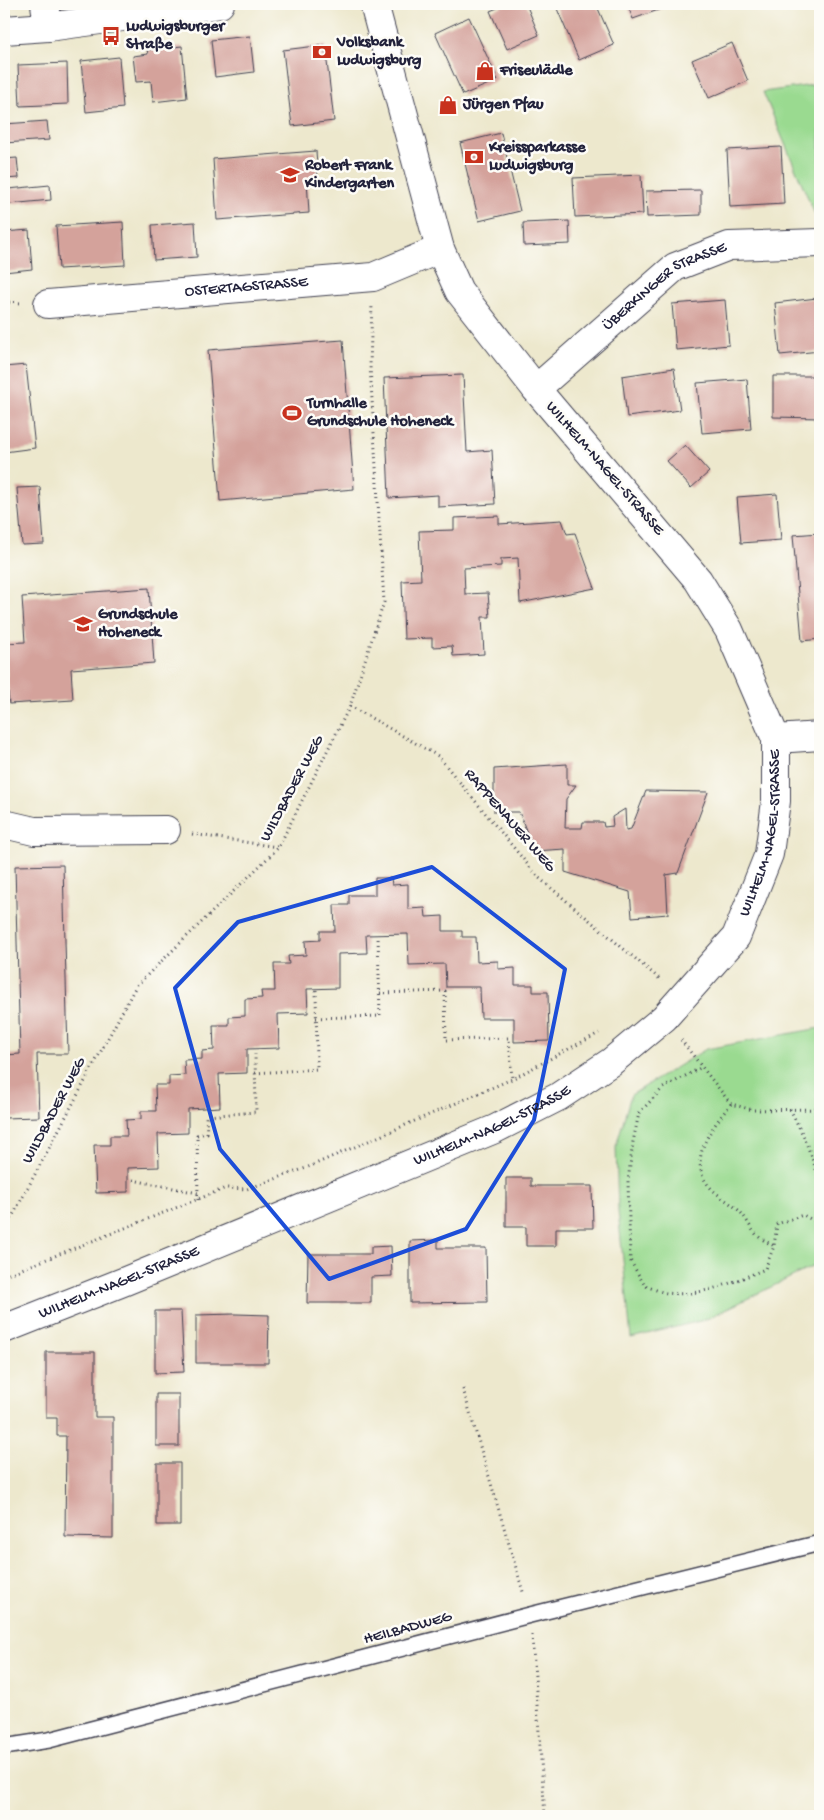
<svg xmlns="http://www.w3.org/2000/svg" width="824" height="1820" font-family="'Gochi Hand',sans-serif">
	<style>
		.green { fill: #9ada90; stroke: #5e7e66 }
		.building { fill: #d4a29b }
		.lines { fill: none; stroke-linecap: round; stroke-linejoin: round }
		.lane-casing { stroke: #404051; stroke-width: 18 }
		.street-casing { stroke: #404051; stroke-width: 30 }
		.path { stroke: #404051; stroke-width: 3; stroke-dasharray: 1 4; stroke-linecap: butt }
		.lane { stroke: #fff; stroke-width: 15 }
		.street { stroke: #fff; stroke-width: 28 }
		.marked { fill: none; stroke: #1d4ed8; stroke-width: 4; stroke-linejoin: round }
		.labels { text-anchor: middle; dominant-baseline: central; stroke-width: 5; stroke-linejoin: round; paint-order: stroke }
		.poi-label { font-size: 16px; font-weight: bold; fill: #22223b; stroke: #fdfcf7; text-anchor: start }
		.street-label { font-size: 16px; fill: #22223b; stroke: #fdfcf7 }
	</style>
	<rect width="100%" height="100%" fill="#fdfcf7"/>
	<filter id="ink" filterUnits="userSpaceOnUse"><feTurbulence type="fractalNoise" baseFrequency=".02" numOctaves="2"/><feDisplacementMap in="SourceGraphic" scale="10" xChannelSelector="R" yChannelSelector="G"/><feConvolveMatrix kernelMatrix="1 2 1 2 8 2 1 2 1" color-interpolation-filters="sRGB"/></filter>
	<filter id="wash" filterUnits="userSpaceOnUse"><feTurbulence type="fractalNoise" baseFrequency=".0096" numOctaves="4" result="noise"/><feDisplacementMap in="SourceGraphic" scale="20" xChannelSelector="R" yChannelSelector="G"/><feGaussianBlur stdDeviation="1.12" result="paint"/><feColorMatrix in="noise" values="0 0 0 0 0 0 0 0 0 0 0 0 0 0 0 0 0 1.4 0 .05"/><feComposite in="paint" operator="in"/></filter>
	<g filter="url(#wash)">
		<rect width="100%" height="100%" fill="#ede8cd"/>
		<path class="green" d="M820,84V224H819L763,92Z
			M820,1028V1263L704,1320L631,1338L618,1211L616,1146L631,1095L706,1049Z"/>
		<g id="blocks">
			<path class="building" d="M507,4H526L539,35L507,49L490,11Z
				M555,4H596L614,45L579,60Z
				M627,4H662L664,8L633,19Z
				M739,4H772V5L740,8Z
				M469,17L498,80L463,95L435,33Z
				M250,36L254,72L215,77L211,40Z
				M732,43L748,81L709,98L692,60Z
				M325,45L334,121L292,126L283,50Z
				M182,46L187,98L153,102L151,81L136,82L133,56L148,54L147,50Z
				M119,57L123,108L86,112L81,61Z
				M67,63L68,104L20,106L18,65Z
				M47,121L49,140L4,143V124Z
				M501,133L520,211L479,221L460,143Z
				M781,147L784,204L730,207L727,150Z
				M316,151L318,180H307L309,213L217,220L213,159Z
				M17,158L19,178L4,179V159Z
				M641,175L643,214L575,217L573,178Z
				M50,185L51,200L9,204L8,189Z
				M701,190V215L647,217L646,191Z
				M569,221L570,244L524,246L523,223Z
				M123,222L125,265L59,269L56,226Z
				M195,222L197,257L154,260L152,225Z
				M29,230L32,269L4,272V232Z
				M817,298L820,351L780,355L775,303Z
				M725,300L729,345L676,350L672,304Z
				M343,340L354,489L220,501L208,350Z
				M26,365L35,448L4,452V367Z
				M674,368L680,410L627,417L622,376Z
				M463,375L467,452L492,450L495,504L438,507V495L389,498L384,378Z
				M773,376H820V418L773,417Z
				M747,379L751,429L702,433L697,383Z
				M685,445L709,472L691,488L667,461Z
				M40,487L44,544L22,545L17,488Z
				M777,494L781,540L741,543L737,497Z
				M499,516V524L562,520L567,534L575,533L595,588L520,603L518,558L501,559V566L464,568L465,594L488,593L490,617H482L484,654L453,656L452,646L432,647V638L404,639L402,581L421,580L419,531L454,530V518Z
				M820,533V639L802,641L793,535Z
				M149,588L154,663L71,669L73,700L9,704L5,643L25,642L22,597Z
				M567,764V785H576L566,799L565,828H582L583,822H603L604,827L613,826L612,817L625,809L626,830L631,829L646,791L708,792L678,873L666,875L668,914L632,917L630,892L565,872V849L534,851L519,812H494V769Z
				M63,865L68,1054H37L39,1117L4,1118V1055L20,1054L15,866Z
				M375,878H391L392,885L408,884V909L425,908L426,917L443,916V931H462V937H476L477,962L498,961V969L515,968V985H533V992H548L549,1041L514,1042V1018H481L480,987H446L445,964L409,965L408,934L366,935L367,953L338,954V988L307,989L308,1013L278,1014L279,1048L247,1049V1073L219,1074L220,1107L188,1109V1133L158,1134L159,1167L128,1168V1192L96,1193L94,1145H110V1136H127L126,1120L141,1119V1111H156L155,1085H169V1076L185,1075L184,1060L202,1059V1051L214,1050L213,1025H229V1017L245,1016V999L262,998L261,991H275L274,964H289L288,956L306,955L305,941L320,940V931H335L334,905H349V895H375Z
				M506,1178H531V1186H592L593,1228H556V1246H526V1227H506Z
				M438,1240V1248H486L487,1302L410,1303V1241Z
				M391,1246L392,1276L371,1277V1303H307L308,1254H371V1247Z
				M155,1311H181L184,1372L155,1373Z
				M235,1314L269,1315L268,1363H196V1315Z
				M46,1352H95V1417H113V1538L65,1537L66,1436H57V1418H46Z
				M156,1394H179V1446H156Z
				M157,1463H180V1525H157Z"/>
		</g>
	</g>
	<g filter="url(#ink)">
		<use href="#blocks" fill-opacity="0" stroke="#404051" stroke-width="1"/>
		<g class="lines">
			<g class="lane-casing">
				<path id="lane" d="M4,1747L49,1740L530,1615L820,1543"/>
			</g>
			<g class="street-casing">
				<g id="street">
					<path d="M45,4L48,27"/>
					<path d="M4,30L48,27L220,4"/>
					<path id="s1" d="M48,304L373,277L440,249"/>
					<path id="s2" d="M536,389L675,267L729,246L820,243"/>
					<path d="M776,739L820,736"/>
					<path d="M4,824L34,831L166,830"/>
					<path id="s3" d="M4,1329L123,1282L495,1129L558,1097L611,1062L664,1018L736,937L769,854L776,801V739L729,630L698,580L536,389L459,291L440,249L374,4"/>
				</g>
			</g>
			<path class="path" d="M4,302L22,303
				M350,706L438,756L538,877L662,981
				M192,834L277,847
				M380,993L445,991L446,1040L509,1038L512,1079
				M316,1018L380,1016L378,935
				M681,1040L702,1067
				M255,1073L317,1069L316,989
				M731,1104C713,1126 686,1159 709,1186C718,1197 733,1203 742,1214C748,1221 751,1230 758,1236C762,1240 769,1243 774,1246
				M790,1109L804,1137L820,1180
				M820,1109L753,1110L731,1104L702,1067L663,1088L639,1113L633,1142L628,1181L630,1260L645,1286C652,1288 660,1292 667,1293C702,1297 733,1282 765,1269L774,1246L777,1224L803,1215L820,1224
				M133,1180L198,1193
				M198,1200L197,1135L207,1133L206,1116L256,1112L255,1054
				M4,1232L136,986L278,848L350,706L384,602L370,366L372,304
				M4,1276L226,1188L247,1189L306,1168L512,1079L599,1033
				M463,1389L524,1595
				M532,1635L545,1816"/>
			<use href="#lane" class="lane"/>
			<use href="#street" class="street"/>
		</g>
	</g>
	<path class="marked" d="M432,867L565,969L534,1120L466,1229L329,1279L220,1149L175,988L238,922Z"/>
	<defs>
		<g id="bus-bare" transform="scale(1.5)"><path d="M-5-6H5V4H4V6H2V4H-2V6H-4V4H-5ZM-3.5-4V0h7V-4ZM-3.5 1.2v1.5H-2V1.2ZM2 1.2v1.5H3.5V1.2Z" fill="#c8321e" stroke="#fdfcf7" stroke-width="2.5" paint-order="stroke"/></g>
		<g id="bank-bare" transform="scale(1.5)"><path d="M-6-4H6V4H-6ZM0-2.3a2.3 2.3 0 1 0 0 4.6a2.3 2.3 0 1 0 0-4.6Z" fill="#c8321e" stroke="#fdfcf7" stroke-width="2.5" paint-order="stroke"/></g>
		<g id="shop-bare" transform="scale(1.5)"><path d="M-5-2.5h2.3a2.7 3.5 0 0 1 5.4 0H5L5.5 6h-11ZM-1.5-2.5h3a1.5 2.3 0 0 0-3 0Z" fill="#c8321e" stroke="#fdfcf7" stroke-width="2.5" paint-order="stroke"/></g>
		<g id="school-bare" transform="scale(1.5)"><path d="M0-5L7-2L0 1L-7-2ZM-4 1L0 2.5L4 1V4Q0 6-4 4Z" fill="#c8321e" stroke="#fdfcf7" stroke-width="2.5" paint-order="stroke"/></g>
		<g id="stadium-bare" transform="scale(1.5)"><path d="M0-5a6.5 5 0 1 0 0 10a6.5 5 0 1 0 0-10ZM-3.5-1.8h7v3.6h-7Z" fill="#c8321e" stroke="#fdfcf7" stroke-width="2.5" paint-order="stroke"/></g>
	</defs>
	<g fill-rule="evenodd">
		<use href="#bus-bare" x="111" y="36"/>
		<use href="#bank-bare" x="322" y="52"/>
		<use href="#shop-bare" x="485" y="71"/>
		<use href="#shop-bare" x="448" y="105"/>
		<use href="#bank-bare" x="474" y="157"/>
		<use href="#school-bare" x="290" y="175"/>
		<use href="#stadium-bare" x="292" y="413"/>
		<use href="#school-bare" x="83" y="624"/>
	</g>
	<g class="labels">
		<g class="poi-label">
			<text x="126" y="27">Ludwigsburger<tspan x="126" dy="18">Straße</tspan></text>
			<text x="337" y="43">Volksbank<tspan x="337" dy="18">Ludwigsburg</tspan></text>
			<text x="500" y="71">Friseulädle</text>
			<text x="463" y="105">Jürgen Pfau</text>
			<text x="489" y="148">Kreissparkasse<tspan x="489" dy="18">Ludwigsburg</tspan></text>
			<text x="305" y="166">Robert Frank<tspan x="305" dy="18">Kindergarten</tspan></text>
			<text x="307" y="404">Turnhalle<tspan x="307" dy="18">Grundschule Hoheneck</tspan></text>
			<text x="98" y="615">Grundschule<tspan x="98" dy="18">Hoheneck</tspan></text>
		</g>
		<g class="street-label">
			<text stroke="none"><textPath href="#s1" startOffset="199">OSTERTAGSTRASSE</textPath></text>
			<text stroke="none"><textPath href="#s2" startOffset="166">ÜBERKINGER STRASSE</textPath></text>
			<text transform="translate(604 469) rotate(49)">WILHELM-NAGEL-STRASSE</text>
			<text transform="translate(293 789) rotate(-62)">WILDBADER WEG</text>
			<text transform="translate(509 821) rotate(49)">RAPPENAUER WEG</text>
			<text stroke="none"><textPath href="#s3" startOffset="950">WILHELM-NAGEL-STRASSE</textPath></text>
			<text transform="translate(55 1111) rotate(-62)">WILDBADER WEG</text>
			<text stroke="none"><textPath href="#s3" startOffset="529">WILHELM-NAGEL-STRASSE</textPath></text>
			<text stroke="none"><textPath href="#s3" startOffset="124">WILHELM-NAGEL-STRASSE</textPath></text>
			<text transform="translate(408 1629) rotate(-15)">HEILBADWEG</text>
		</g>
	</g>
	<rect width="824" height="1820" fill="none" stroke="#fdfcf7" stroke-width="20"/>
</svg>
